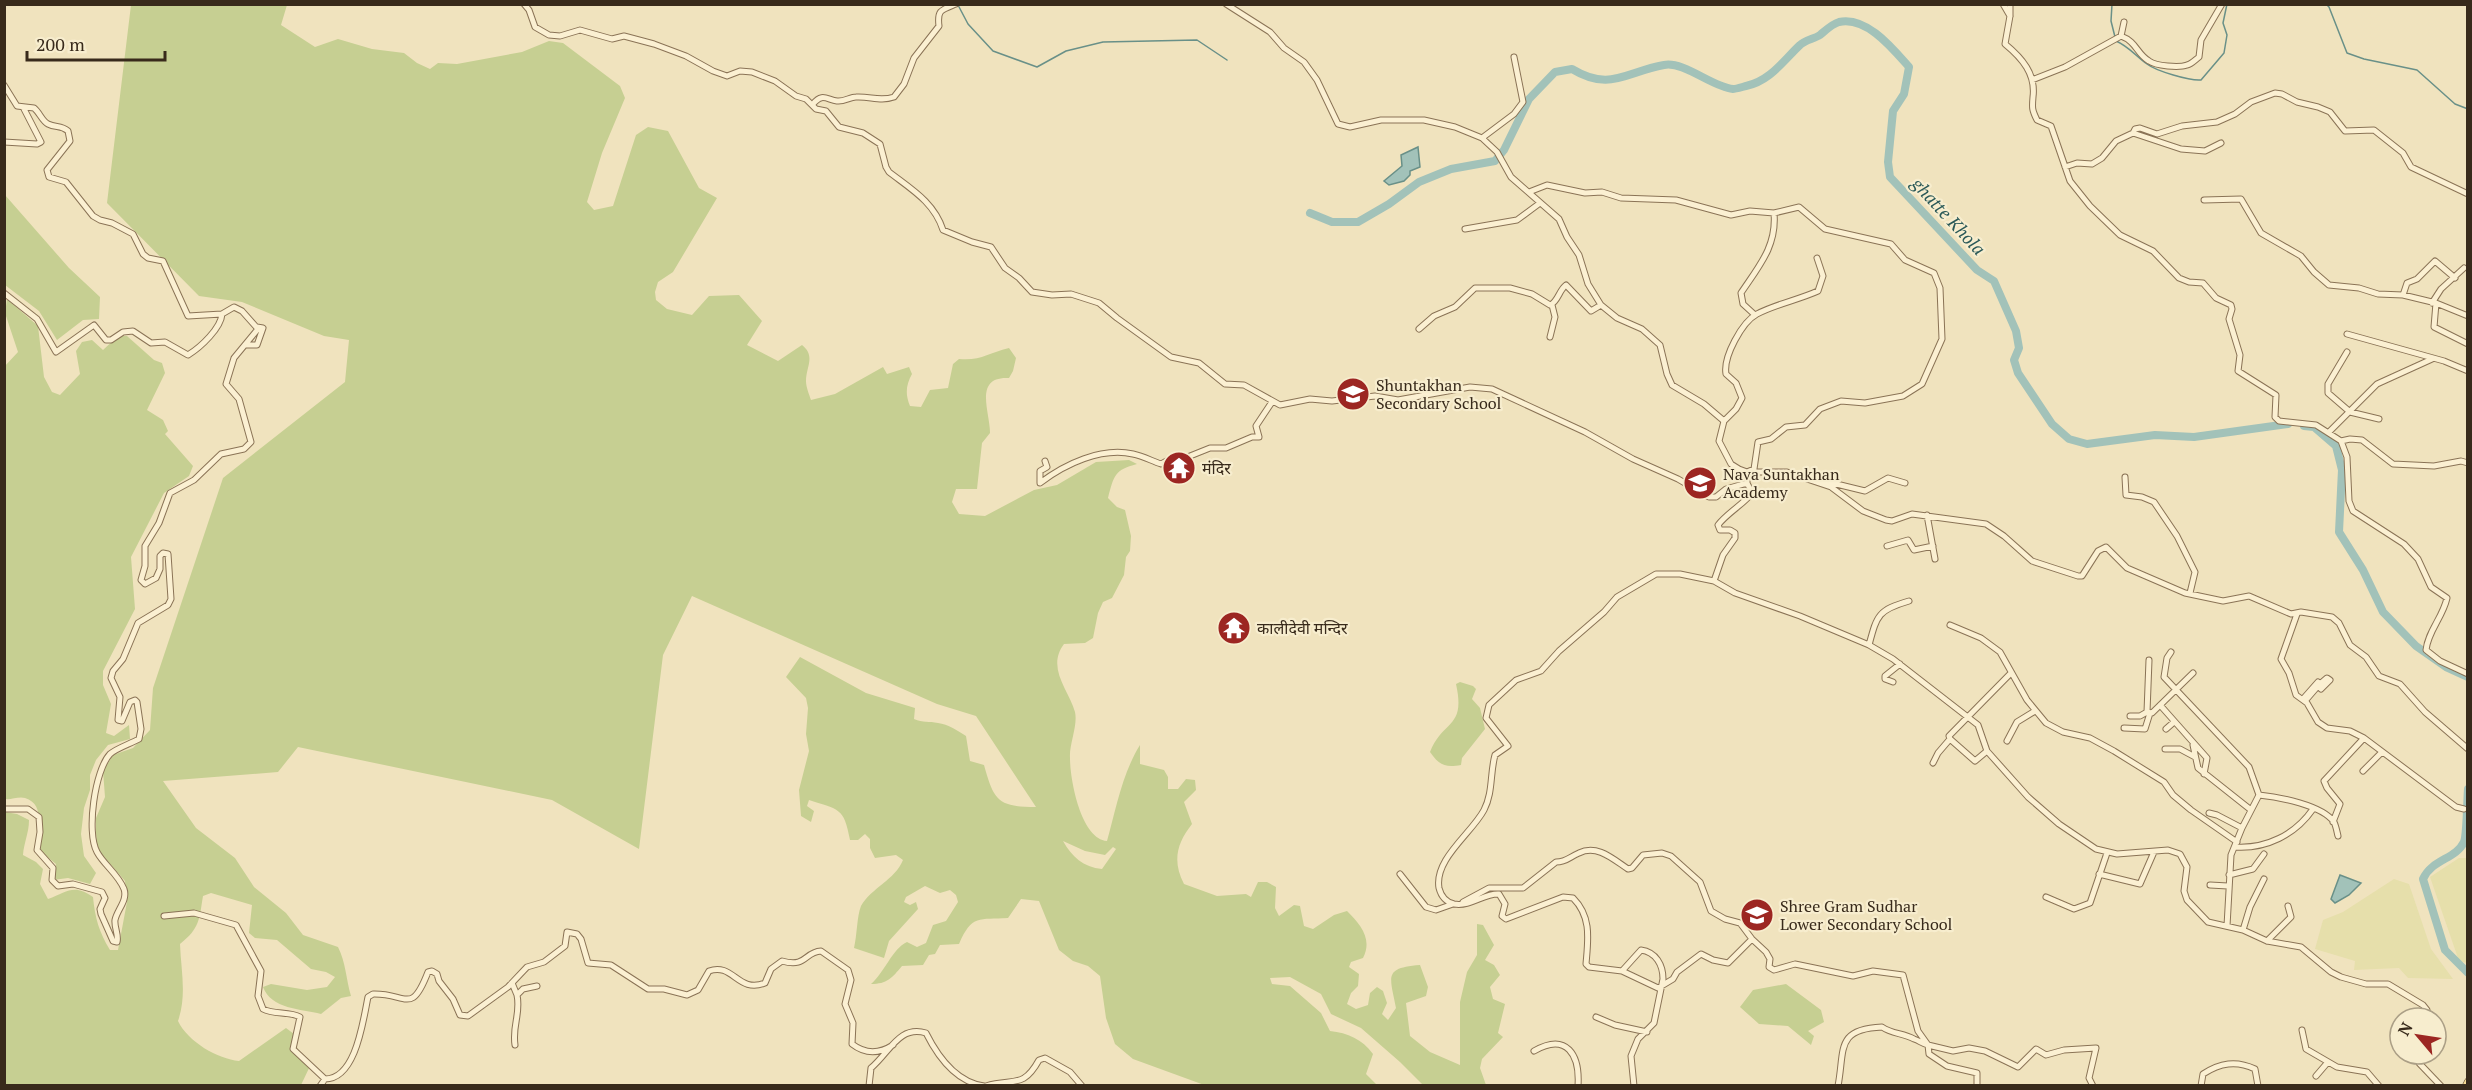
<svg xmlns="http://www.w3.org/2000/svg" width="2472" height="1090" font-family="'PT Serif','Noto Sans Devanagari',serif">
	<style>
		.farmland { fill: #e6dfab }
		.green { fill: #c6cf92; fill-rule: evenodd }
		.water { fill: #a2c2b9; stroke: #699088; stroke-width: 1.5 }
		.lines { fill: none; stroke-linecap: round; stroke-linejoin: round }
		.stream { stroke: #699088; stroke-width: 1.5 }
		.river { stroke: #a2c2b9; stroke-width: 8 }
		.minor-casing { stroke: #8a7356; stroke-width: 7 }
		.major-casing { stroke: #57412b; stroke-width: 8 }
		.minor { stroke: #fbf0d2; stroke-width: 5 }
		.major { stroke: #f7db93; stroke-width: 7 }
		.labels { text-anchor: middle; dominant-baseline: central; stroke-width: 4.5; stroke-linejoin: round; paint-order: stroke }
		.poi-label { font-size: 16px; fill: #382a1b; stroke: #f7edce; text-anchor: start }
		.water-label { font-size: 18px; font-style: italic; fill: #2a5958; stroke: #f7edce }
	</style>
	<rect width="100%" height="100%" fill="#f0e3be"/>
	<path class="farmland" d="M2459,858H2467V963L2459,961L2430,877Z
		M2394,879L2409,884L2431,949L2453,979L2408,978L2399,968L2354,970L2355,961L2315,949L2323,920L2343,912Z"/>
	<path class="green" d="M131,5H287L281,25L315,47L338,39L372,49L404,53L417,63L430,69L438,63L457,64L522,52L549,41L563,43L620,86L625,98L602,153L587,202L594,210L613,206L636,135L648,127L668,131L699,188L717,198L673,272L658,282L655,292L656,300L667,309L692,315L709,296L739,295L762,321L747,345L778,361L802,345C816,356 806,367 806,381C806,387 809,394 811,400L835,394L883,367L887,374L909,367L912,374C906,385 905,394 910,406L921,407L930,390L948,388L953,364L959,359C981,361 988,353 1009,348L1016,358L1013,371L1009,378C973,376 990,412 990,433L982,443L977,489H956L952,502L959,514L985,516L1034,490L1057,485L1096,462L1129,460L1137,464C1114,470 1114,476 1108,498L1117,507L1125,510L1131,536L1130,551L1126,557L1124,575L1112,598L1103,602L1098,613L1093,638L1085,643L1064,644C1046,668 1069,690 1075,712C1078,726 1069,744 1070,758C1070,780 1081,839 1107,841C1116,809 1122,774 1140,745V764L1164,770L1168,777V789H1178L1186,779L1195,780L1196,790L1184,802L1192,824C1177,843 1172,861 1184,884L1217,896L1246,894L1251,897L1258,882H1267L1276,887L1275,908L1279,916L1294,905L1300,906L1304,926L1313,929L1334,915L1347,911C1360,924 1373,939 1363,958L1351,962L1349,967L1359,974L1358,986L1351,993L1347,1004L1356,1009L1368,1005L1370,993L1377,987L1383,991L1387,1003L1382,1014L1388,1020L1396,1008C1390,976 1383,968 1420,965L1428,987L1426,996L1406,1003L1410,1036L1430,1052L1460,1065V1002L1467,972L1477,955V924L1483,925L1494,945L1485,960L1494,965L1500,975L1490,987L1493,999L1505,1004L1498,1033L1503,1037L1482,1059L1480,1068L1486,1085H1423L1400,1062L1361,1028L1331,1014L1321,994L1290,977L1270,978L1272,984L1290,986L1321,1013L1330,1031C1348,1033 1362,1039 1373,1054L1366,1074L1377,1085L1207,1086L1133,1059L1115,1044L1106,1018L1100,976L1088,966L1073,961L1059,950L1039,901L1021,899L1008,918C979,920 972,914 959,944L940,945L935,954L929,955L923,965L902,966C892,978 887,984 871,984C885,972 892,949 907,942L917,947L926,943L933,925L946,921L958,902L956,895L950,890L940,893L925,886L906,897L904,902L910,905L916,902L918,909L889,941L884,958L854,948C857,936 857,915 861,906C871,888 895,880 903,860L896,855L875,858L870,848V839L865,834L858,840H850C844,807 839,810 809,800L807,806L814,811L811,822L801,816L799,790L809,751L806,734L808,708L806,698L786,677L800,657L866,693L915,708L914,719C923,723 929,721 938,723C948,724 958,731 966,736L970,761L984,765C994,800 997,807 1036,807L976,716L937,704L692,596L663,655L639,849L552,800L298,747L278,772L163,781L196,828L235,858L254,887L286,913L303,935L338,947C346,963 346,979 351,996L341,998L321,1014C301,1009 271,1009 263,987L271,984L307,990L327,987L335,977L326,972L311,969L277,940L255,938L249,933L252,905L211,893L203,896C199,920 200,928 180,944C181,971 187,995 178,1021C188,1042 218,1059 239,1061L286,1028L294,1034L298,1051L311,1064L301,1085L5,1086V812L17,814L29,820C29,833 24,842 23,855L36,862L43,869L40,884L48,899C67,892 74,883 93,897C95,918 99,932 110,950H118L127,902L125,881L97,849L96,832V818L105,797L103,771L113,755L133,748L150,730L153,688L223,478L345,382L349,340L324,336L242,302L199,296L107,203ZM1063,841L1085,851L1105,855L1113,847L1116,849L1102,869C1083,867 1072,857 1063,841Z
		M5,195L69,268L100,297L99,319L83,320L57,340L39,311L5,285Z
		M7,299L38,326L44,377L52,392L60,395L80,374L76,351L82,342L92,340L103,350L118,336H127L154,360L162,363L165,373L147,410L163,420L168,431L165,434L193,466L189,476L164,493L131,557L135,609L103,671V685L111,704L106,733L114,736L129,725L130,739L108,745L96,760L90,775V790L84,808L81,834L84,856L96,873L90,884L68,878L53,880L56,864L35,847C38,832 46,804 25,798C19,796 11,800 5,799L4,367L18,352L5,313Z
		M1460,682L1473,686L1476,689L1472,699L1480,708L1485,729L1462,758L1461,765C1445,768 1439,765 1430,752C1443,719 1466,729 1456,684Z
		M1786,984L1821,1010L1824,1022L1808,1031L1814,1036L1811,1045L1788,1026L1759,1024L1740,1007L1753,990Z"/>
	<path class="water" d="M1418,147L1420,167L1410,171V175L1404,181L1389,185L1384,181L1402,166L1401,155Z
		M2340,875L2361,883L2349,895L2335,903L2331,899Z"/>
	<g class="lines">
		<path class="stream" d="M2112,4L2111,21L2115,37
			M2326,4L2329,7L2347,53L2364,59L2417,70L2455,104L2468,109
			M958,5L968,24L993,51L1037,67L1066,51L1103,42L1197,40L1227,60
			M2116,41C2128,46 2136,56 2147,64C2156,71 2190,81 2201,80L2224,53L2227,35L2223,23L2227,4"/>
		<path class="river" d="M1310,213L1332,222H1358L1389,204L1419,182L1451,169L1495,161L1504,150L1529,99L1555,72L1572,69C1610,92 1625,72 1664,65C1684,61 1712,87 1733,89C1736,89 1742,87 1746,86C1770,81 1783,61 1800,45C1805,40 1814,39 1820,35C1826,30 1832,24 1839,22C1867,16 1893,49 1909,67L1904,94L1893,111L1888,162L1890,177L1977,270L1994,281L2016,331L2019,348L2014,360L2018,373L2052,424L2069,439L2087,444L2155,435L2194,437L2288,424
			M2304,426L2314,427L2336,446L2342,470L2339,532L2363,570L2383,612L2416,646L2446,667L2468,677
			M2468,789C2467,800 2467,834 2464,842C2456,859 2432,859 2423,879L2445,950L2468,973"/>
		<g class="minor-casing">
			<path id="minor" d="M524,4L529,10L535,27L549,35L560,36L580,30L612,39L624,36L654,44L686,56L713,71L727,76L740,71L752,72L775,81L796,96L806,99L816,109L826,111L839,127L863,133L880,144L886,167L889,172C911,189 934,202 943,230L972,242L991,247L1005,268L1019,278L1032,292L1052,295L1071,294L1099,303L1117,318L1171,357L1199,363L1225,384L1244,385L1280,405L1310,399L1332,401L1375,396L1398,400L1470,387L1492,389L1585,432L1633,459L1678,479L1709,497H1716L1726,489L1747,483
				M1226,4L1270,32L1284,48L1304,62L1317,80L1338,124L1350,127L1381,120H1424L1455,127L1482,138L1497,152L1511,177L1559,219L1567,237L1579,255L1588,284L1601,305L1617,318L1642,329L1660,345L1667,374L1672,385L1704,404L1724,421L1719,441L1731,464L1739,469L1747,472H1787L1798,476L1831,487L1863,511L1886,520L1892,521L1912,514L1986,524L2004,536L2032,561L2078,576H2082L2098,551L2106,547L2127,568L2185,593L2223,601L2249,596L2291,614L2301,612L2332,617L2339,623L2350,645L2366,657L2379,676L2400,684L2425,712L2468,749
				M2003,4L2010,16
				M2010,4V16L2005,44C2022,58 2036,74 2033,97C2032,108 2032,110 2037,120L2051,126L2070,181L2090,206L2120,235L2153,251L2179,278L2189,282L2203,283L2216,298L2231,305L2232,309L2229,319L2240,355L2238,371L2276,395L2275,417L2279,421L2316,425L2341,441L2347,457L2349,501L2353,511L2404,544L2418,559L2431,587L2447,598C2443,617 2428,631 2426,650L2440,661L2468,674
				M2121,36C2137,42 2136,53 2149,61C2156,66 2179,68 2187,65C2192,64 2195,60 2199,57L2201,40L2222,4
				M2032,80L2065,67L2121,36L2124,22
				M4,85L17,106L34,108C40,113 42,121 48,124C56,128 61,125 68,131L70,141L47,170L49,177L66,182L93,216L100,220L112,223L133,234L143,254L148,258L163,261L188,316L222,314L234,307L242,311L258,329L234,358L226,384L239,399L251,442L244,449L221,454L194,480L170,493L159,523L145,546V566L141,580L145,584L156,578L160,569V556L163,553L168,554L171,599L168,605L138,623L123,659L113,671L111,678L120,697L118,720L122,721L130,702L135,700L137,702L141,729L139,739C130,744 117,748 110,754C95,770 86,832 97,852C104,865 118,874 124,889C128,900 117,910 115,920C114,927 119,935 117,942L113,941L101,914L100,909L105,898L102,892L73,884L58,886L52,880L53,868L37,850L40,832L39,817L28,809H4
				M813,104C822,93 826,99 837,101C844,102 850,97 856,97C870,96 880,102 894,97L904,84L914,58L939,26C937,10 941,10 956,4
				M2133,133L2181,149L2205,151L2221,143
				M1482,138L1514,114L1523,102L1514,57
				M4,142L37,144L41,142L23,107
				M2065,167L2077,163L2092,164L2102,158L2116,141L2133,133L2135,129L2140,128L2157,134L2182,126L2217,122L2235,114L2251,102L2275,93L2282,94L2297,102L2318,107L2330,112L2345,131L2374,130L2403,153L2411,167L2468,194
				M1529,192L1547,185L1585,193L1602,192L1621,198L1676,200L1731,215L1750,211L1774,213L1799,207L1825,229L1891,244L1905,260L1934,273L1940,288L1942,339L1922,384L1903,396L1865,403L1841,401L1820,409L1805,425L1786,427L1771,439L1758,442L1754,469L1747,472V483L1752,493C1745,503 1727,513 1718,525L1720,530H1730L1735,533V538L1723,555L1714,581L1735,593L1800,616L1869,645L1893,659L1978,725L1987,751L2028,797L2059,824L2096,849L2117,854L2168,850L2180,854L2187,867L2184,891L2187,900L2208,922L2243,930L2267,941L2301,947L2331,972L2341,977L2366,984H2388L2423,1005L2427,1010V1018
				M2204,200L2241,199L2261,233L2301,256L2314,272L2329,285L2359,288L2378,294L2403,295L2436,303L2468,316
				M1465,229L1517,220L1540,203
				M4,293L37,319L56,352L94,325L106,340H111L123,332L133,331L151,343L165,342L188,355C201,347 221,328 222,314
				M2403,295L2407,283L2417,279L2435,261L2455,278
				M2432,303L2441,289L2464,268
				M2436,303L2434,327L2468,344
				M1755,315L1743,304L1741,293C1759,266 1777,246 1774,213
				M1419,329L1434,316L1455,307L1475,288H1510L1532,294L1550,305C1558,302 1559,290 1566,285L1591,311L1601,305
				M2347,334L2444,361L2468,371
				M1550,337L1555,317L1552,305
				M246,345H257L263,328L257,327
				M2347,352L2328,384V393L2350,412L2379,419
				M1724,421L1736,409L1742,398L1736,383L1726,374C1723,357 1742,322 1757,314C1776,304 1798,300 1818,291L1823,276L1817,258
				M2329,432L2377,384L2432,359
				M2341,441L2350,439L2362,440L2393,464L2434,466L2461,461L2468,463
				M1045,461L1047,467L1040,471V483C1065,464 1101,447 1133,454C1143,456 1152,461 1161,464L1172,458H1185L1210,448H1226L1252,437H1259L1256,426L1272,402
				M2125,477L2126,495L2142,497L2154,502L2177,536L2195,572L2190,593
				M1824,481L1865,491L1888,478L1905,483
				M1927,515L1935,559
				M1887,546L1908,540L1914,550L1933,546
				M2297,614L2281,659L2289,673L2296,695L2307,703L2318,722L2327,728L2350,731L2364,738L2456,807L2464,809
				M1950,625L1981,638L2000,652L2027,700L2046,723L2063,732L2090,738L2114,751L2164,782L2173,795L2191,810L2237,842
				M1869,645C1877,615 1878,610 1909,601
				M2171,652L2167,658L2164,677L2249,767L2259,795L2242,828L2231,855L2227,926
				M1893,682L1885,679V676L1900,664
				M2303,699L2318,682L2320,684L2327,678L2330,680L2321,689L2318,686L2305,701
				M2160,705L2207,758L2204,774
				M2147,712L2149,660
				M2130,716H2140L2147,712L2152,713L2193,673
				M2124,728L2145,729L2150,713
				M2166,729L2174,722
				M1950,739L1975,761L1987,751
				M2007,741L2017,722L2035,711
				M2193,745L2198,768L2251,810
				M2165,749H2180L2195,757
				M1933,763L1938,753L1950,739L1949,736L2011,673
				M2363,771L2382,752
				M2259,795C2279,797 2322,805 2334,822C2336,826 2337,832 2338,836
				M2209,813L2217,815L2242,828
				M2333,822L2340,804L2327,788L2324,781L2364,738
				M2235,847C2266,849 2295,835 2313,809
				M1400,874L1426,907L1436,910L1453,904
				M2099,874L2140,884L2154,852
				M2229,875L2253,869L2264,854
				M2210,885L2228,886
				M2046,897L2074,909L2090,903L2107,853
				M1463,902L1489,888H1523L1556,862C1567,862 1569,857 1579,853C1597,844 1613,859 1628,869L1632,868L1643,855L1662,853L1671,856L1700,882L1711,911L1725,919L1740,923L1752,939L1766,952L1770,959L1769,967L1774,970L1795,964L1853,976L1873,971L1903,975L1918,1031L1928,1045L1953,1051L1969,1048L1985,1051L2018,1067L2036,1049L2046,1055L2064,1050L2096,1048L2089,1078L2093,1086
				M164,916L194,913L236,925L261,971L258,996L263,1009C274,1015 289,1011 300,1017L293,1049L325,1079
				M2243,930L2250,907L2264,879
				M2267,941L2291,917L2288,906
				M1622,971L1658,988L1673,979L1677,972L1701,954L1713,960L1728,963L1752,939
				M512,983L517,995L523,989L537,986
				M1596,1017L1615,1025L1647,1032
				M2302,1030L2306,1049L2337,1067L2367,1072L2379,1086
				M515,1045C512,1025 521,1014 517,995
				M1534,1051C1567,1032 1580,1055 1578,1086
				M2418,1054L2419,1063L2441,1086
				M2316,1076L2328,1062
				M320,1086L325,1079C356,1079 363,1021 368,997L373,994C407,993 411,1016 428,972L432,971L437,974L439,981L453,999L460,1015L468,1016L508,987L527,967L544,962L565,946L567,932L577,934L581,939L588,963L611,965L648,989H664L687,995L698,990L709,971C733,962 738,994 765,983L771,969L782,961C807,968 804,952 821,951L848,970L851,980L845,1004L853,1023L852,1044C865,1054 879,1054 893,1045
				M869,1086L871,1068C890,1052 899,1025 926,1033C938,1057 956,1082 984,1086
				M986,1086C1014,1078 1023,1089 1039,1060L1045,1058L1070,1072L1082,1086
				M1634,1086L1631,1056L1638,1039L1654,1023L1663,979C1663,965 1656,952 1641,950L1622,971L1589,967L1586,964C1588,940 1592,917 1573,898L1563,897L1506,919L1502,916L1505,904L1499,894C1484,893 1471,907 1454,904C1446,902 1441,896 1439,888C1434,859 1472,833 1484,810C1493,793 1490,773 1495,755L1508,746L1486,718L1489,705L1516,680L1541,671L1559,651L1604,612L1617,597L1656,574H1680L1714,581
				M1838,1086C1845,1050 1835,1029 1882,1027C1892,1034 1903,1033 1914,1039C1920,1041 1921,1043 1928,1045L1929,1054L1947,1066L1977,1073V1086
				M2201,1086L2203,1074C2220,1063 2236,1060 2255,1069L2258,1086"/>
		</g>
		<g class="major-casing">
			<path id="major" d="M2466,1086L2468,1082"/>
		</g>
		<use href="#minor" class="minor"/>
		<use href="#major" class="major"/>
	</g>
	<defs>
		<g id="school-disc" transform="scale(1.725)"><circle r="9.5" fill="#9c2622" stroke="#f7edce"/><path d="M0-5L7-2L0 1L-7-2ZM-4 1L0 2.5L4 1V4Q0 6-4 4Z" fill="#fff"/></g>
		<g id="temple-disc" transform="scale(1.725)"><circle r="9.5" fill="#9c2622" stroke="#f7edce"/><path d="M0-6L5-2H3V0L6.5 2.5H4V6H1.5V3h-3V6H-4V2.5H-6.5L-3 0V-2H-5Z" fill="#fff"/></g>
	</defs>
	<g fill-rule="evenodd">
		<use href="#school-disc" x="1353" y="394"/>
		<use href="#temple-disc" x="1179" y="468"/>
		<use href="#school-disc" x="1700" y="483"/>
		<use href="#temple-disc" x="1234" y="628"/>
		<use href="#school-disc" x="1757" y="915"/>
	</g>
	<g class="labels">
		<g class="poi-label">
			<text x="1376" y="385">Shuntakhan<tspan x="1376" dy="18">Secondary School</tspan></text>
			<text x="1202" y="468">मंदिर</text>
			<text x="1723" y="474">Nava Suntakhan<tspan x="1723" dy="18">Academy</tspan></text>
			<text x="1257" y="628">कालीदेवी मन्दिर</text>
			<text x="1780" y="906">Shree Gram Sudhar<tspan x="1780" dy="18">Lower Secondary School</tspan></text>
		</g>
		<g class="water-label">
			<text transform="translate(1949 216) rotate(47)">ghatte Khola</text>
		</g>
	</g>
	<rect width="2472" height="1090" fill="none" stroke="#382a1b" stroke-width="12"/>
	<g transform="translate(2418 1036) rotate(299)"><circle r="28" fill="#f7edce" stroke="#ab9f86" stroke-width="1.5"/>
	<path d="M0-4.5L10 22L0 15L-10 22Z" fill="#9c2622"/>
	<text y="-9" font-size="16" font-weight="bold" text-anchor="middle" fill="#382a1b">N</text>
	</g>
	<path d="M27 51v9h138v-9" fill="none" stroke="#382a1b" stroke-width="3"/>
	<text x="36" y="51" font-size="18" fill="#382a1b" stroke="#f7edce" stroke-width="4.5" paint-order="stroke">200 m</text>
</svg>
